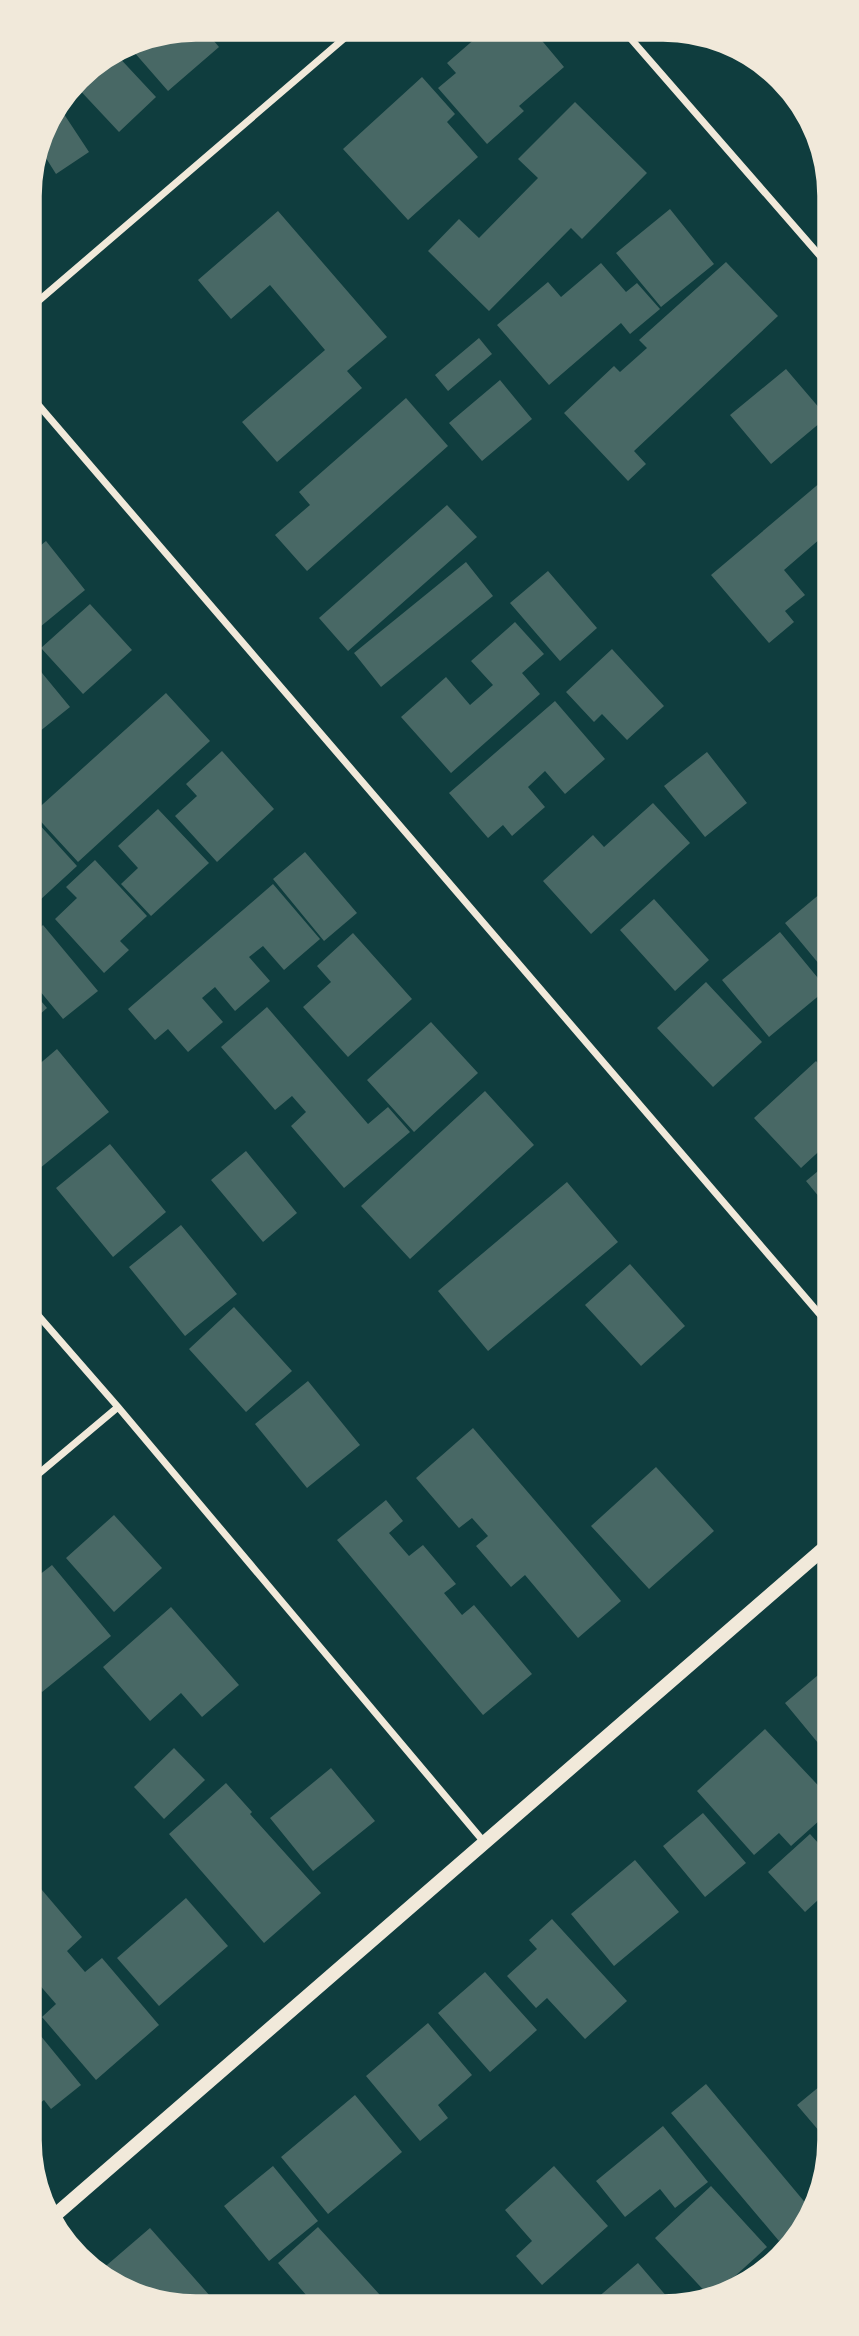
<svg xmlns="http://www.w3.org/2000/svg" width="859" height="2336" font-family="Figtree,sans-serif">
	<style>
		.building { fill: #486865 }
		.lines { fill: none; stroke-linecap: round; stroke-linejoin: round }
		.minor { stroke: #f1e9da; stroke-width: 7 }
		.secondary { stroke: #f1e9da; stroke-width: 14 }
		.rim { fill: none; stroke: #f1e9da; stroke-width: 3.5 }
	</style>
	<rect width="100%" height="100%" fill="#0f3d3e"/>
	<path class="building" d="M196,28H203L219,47L168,91L127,44L132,41Z
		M485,30H533L564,67L519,106L524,111L487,144L438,88L456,73L447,63Z
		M114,52L156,97L119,132L74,84L85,70Z
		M422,77L455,114L447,122L478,157L408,220L343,149Z
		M575,102L647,173L582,239L571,228L489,311L428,251L459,219L479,238L538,178L518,159Z
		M58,105L89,152L56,174L39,147L46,121Z
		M670,209L714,264L661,307L616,253Z
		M278,211L387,337L347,371L362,388L277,462L242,422L325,350L270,285L231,319L198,280Z
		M726,262L778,316L634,451L646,464L628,481L564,413L614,366L620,372L647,348L639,340Z
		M601,263L626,292L637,283L660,309L630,334L621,323L549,385L497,325L548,282L561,297Z
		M479,338L492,354L448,391L435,375Z
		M786,369L827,417L771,464L730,415Z
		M500,380L532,419L482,461L449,423Z
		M406,398L448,446L307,571L275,535L310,505L299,492Z
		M828,476V532L784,570L805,595L785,611L794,622L769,643L711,575Z
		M447,505L477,537L348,651L319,618Z
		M46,541L85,590L29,636V555Z
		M466,562L493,596L381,687L354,653Z
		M548,571L597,628L560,661L510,603Z
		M90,604L132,650L83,694L41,648Z
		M515,622L544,654L522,673L540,694L451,773L401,717L446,677L470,705L493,685L471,661Z
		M612,649L664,706L627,740L602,714L594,722L566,692Z
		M33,662L70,707L29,740V666Z
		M166,693L210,741L78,862L33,813Z
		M555,701L605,759L565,794L545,771L528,787L545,807L512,836L503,825L488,838L449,793Z
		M222,751L274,809L217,862L175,816L197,796L186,784Z
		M707,752L747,803L705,837L664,786Z
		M653,803L690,843L591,934L543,881L593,835L604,847Z
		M158,809L209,863L151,916L121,884L138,868L118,846Z
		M37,822L77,866L40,900L29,888V829Z
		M305,852L357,913L324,941L273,879Z
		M95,860L147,916L120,941L129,950L104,973L55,919L77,898L66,887Z
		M273,884L320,939L284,970L263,946L249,957L270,981L235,1011L215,987L202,998L223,1022L188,1052L168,1029L155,1040L128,1009Z
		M827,888L829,890V976L785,923Z
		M654,899L709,960L675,991L620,930Z
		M43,925L98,991L63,1019L30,979L29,937Z
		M780,932L827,989L769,1037L722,980Z
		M353,933L412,999L348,1057L303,1007L331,982L317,966Z
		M706,982L762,1042L713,1087L657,1028Z
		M30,988L47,1008L30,1023Z
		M267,1007L368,1124L388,1107L410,1132L344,1188L291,1126L306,1112L292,1096L275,1110L221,1047Z
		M431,1022L478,1073L414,1132L367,1080Z
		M57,1049L109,1112L34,1173L30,1168V1072Z
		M816,1061L829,1075V1142L801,1168L754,1118Z
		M485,1091L534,1145L410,1259L361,1206Z
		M110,1144L166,1212L113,1257L56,1188Z
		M246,1151L297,1213L263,1242L211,1180Z
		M829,1162V1209L806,1181Z
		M567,1182L618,1242L488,1351L438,1291Z
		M181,1225L237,1294L185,1336L129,1267Z
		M630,1264L685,1326L641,1366L585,1305Z
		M234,1307L292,1371L246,1412L189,1349Z
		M308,1381L360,1445L307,1488L255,1424Z
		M473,1428L621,1601L578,1638L525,1575L511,1587L476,1546L488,1536L472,1518L459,1528L416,1478Z
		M656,1467L714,1531L649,1589L591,1526Z
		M386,1500L403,1521L389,1533L409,1556L423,1545L456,1584L444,1593L462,1615L474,1605L532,1674L483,1715L337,1540Z
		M114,1515L162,1568L114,1612L66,1558Z
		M52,1565L111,1636L42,1692L31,1678L30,1582Z
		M171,1607L239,1685L202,1717L181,1693L150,1721L103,1667Z
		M830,1665V1744L823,1749L785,1703Z
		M765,1729L830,1798V1811L791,1846L779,1833L754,1855L697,1791Z
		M174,1748L205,1780L164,1819L134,1787Z
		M331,1768L375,1821L313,1871L270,1818Z
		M226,1783L252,1812L250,1814L321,1893L264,1943L169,1834Z
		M703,1813L746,1863L705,1897L663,1846Z
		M810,1834L830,1856V1889L805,1912L768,1872Z
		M635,1860L679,1912L614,1966L571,1914Z
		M36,1883L82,1937L67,1951L85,1972L102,1958L159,2025L96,2080L42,2017L56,2004L37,1982L31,1987V1887Z
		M186,1898L228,1946L159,2006L117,1958Z
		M552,1919L627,2001L585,2039L547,1998L536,2008L507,1976L537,1949L529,1940Z
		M830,1930V1947L822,1938Z
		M485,1972L537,2030L490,2072L438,2013Z
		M428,2023L472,2075L438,2105L448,2118L420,2141L366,2076Z
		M31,2024L81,2085L51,2109L44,2100L31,2110Z
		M831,2060V2074L824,2066Z
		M831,2077V2145L797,2105Z
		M706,2084L813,2212L779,2241L671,2113Z
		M355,2095L402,2152L328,2214L281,2157Z
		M663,2126L708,2182L675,2208L660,2189L625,2217L596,2181Z
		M273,2166L318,2221L269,2261L224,2206Z
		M554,2166L608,2226L542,2285L516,2256L532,2241L505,2210Z
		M711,2186L767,2247L711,2298L655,2238Z
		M318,2227L380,2295L369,2305H298L307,2296L278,2263Z
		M150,2228L218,2305H164L100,2271Z
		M638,2263L674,2305H589Z"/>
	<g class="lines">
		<path class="minor" d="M624,31L828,265
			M29,309L355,29
			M29,394L829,1325
			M30,1306L118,1407L484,1842
			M30,1481L118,1407"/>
		<path class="secondary" d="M54,2216L830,1543"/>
	</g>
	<path d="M0 0H859V2336H0ZM196 40H663A156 156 0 0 1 819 196V2140A156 156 0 0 1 663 2296H196A156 156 0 0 1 40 2140V196A156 156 0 0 1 196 40Z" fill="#f1e9da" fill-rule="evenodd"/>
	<path class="rim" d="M196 40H663A156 156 0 0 1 819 196V2140A156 156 0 0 1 663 2296H196A156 156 0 0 1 40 2140V196A156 156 0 0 1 196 40Z"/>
</svg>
